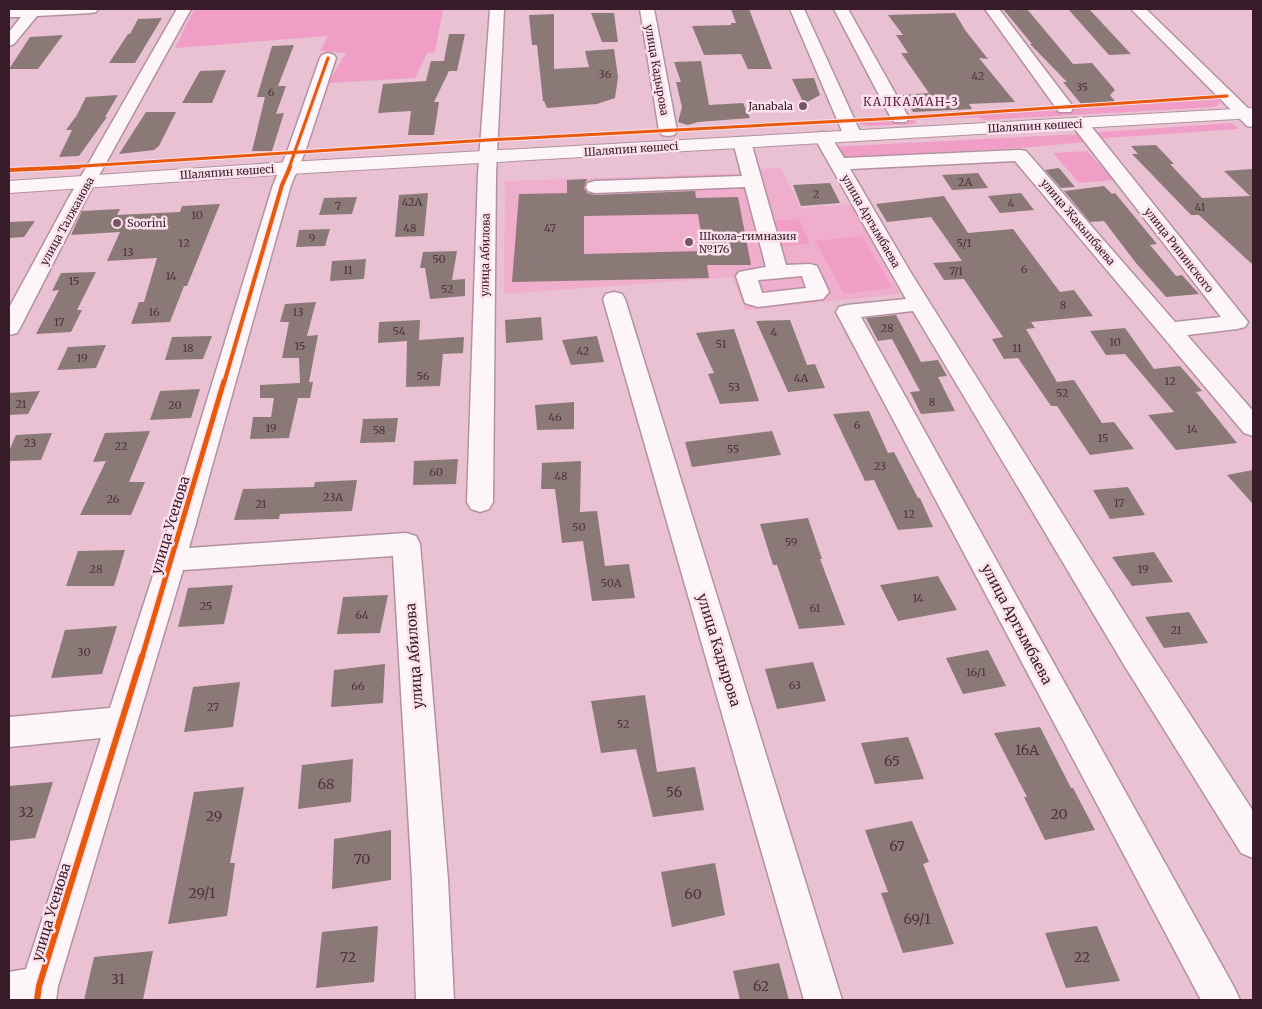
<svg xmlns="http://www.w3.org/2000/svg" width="1262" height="1009" font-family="Merriweather,serif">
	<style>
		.built { fill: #efaecc }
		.green { fill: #f19ec6 }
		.building { fill: #8b7977; fill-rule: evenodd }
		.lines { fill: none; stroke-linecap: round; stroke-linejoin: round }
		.minor-casing { stroke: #b292a1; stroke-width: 3 }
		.major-casing { stroke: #b292a1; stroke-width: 2 }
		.minor { fill: #fcf6f8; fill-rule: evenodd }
		.major { fill: #fcf6f8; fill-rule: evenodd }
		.cycleway-far3-casing { stroke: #fae2ec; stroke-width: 5 }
		.cycleway-far2-casing { stroke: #fae2ec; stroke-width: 6 }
		.cycleway-far1-casing { stroke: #fae2ec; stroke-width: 8 }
		.cycleway-casing { stroke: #fae2ec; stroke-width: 9 }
		.cycleway-far3 { stroke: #e8590c; stroke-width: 3 }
		.cycleway-far2 { stroke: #e8590c; stroke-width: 4 }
		.cycleway-far1 { stroke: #e8590c; stroke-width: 5 }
		.cycleway { stroke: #e8590c; stroke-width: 6 }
		.poi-dot { fill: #775565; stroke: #fae2ec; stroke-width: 2 }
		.labels { text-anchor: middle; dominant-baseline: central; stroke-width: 5; stroke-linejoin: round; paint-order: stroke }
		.far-street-label { font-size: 11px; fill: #391c2a; stroke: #fae2ec }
		.number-label { font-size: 11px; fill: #4e333d }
		.far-poi-label { font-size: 11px; fill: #391c2a; stroke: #fae2ec; text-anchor: start }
		.far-neighbourhood-label { font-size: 12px; letter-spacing: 1px; fill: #5a1c3d; stroke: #fae2ec }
		.street-label { font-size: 14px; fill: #391c2a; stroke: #fae2ec }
		.near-number-label { font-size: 14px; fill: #4e333d }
	</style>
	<rect width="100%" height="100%" fill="#eac0d3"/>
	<path class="built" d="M781,168L801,208L853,204L900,294L745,310L733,277L504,294L505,181L747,173L756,169Z"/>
	<path class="green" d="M194,9H443L435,52L427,53L415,78L328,83L346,53L320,51L328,36L175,48Z
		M1217,98L1220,103L1215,107L984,120L978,117L915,120L916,124L868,126L860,124L859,120Z
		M1232,123L1239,129L1092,139L1087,133Z
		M1080,134L1086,142L1020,148L845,157L833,153L829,147Z
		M1087,151L1114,180L1079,183L1053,153Z
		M799,219L810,244L780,246L770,221Z
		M862,236L893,288L844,294L815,241Z"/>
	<path class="building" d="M731,9H749L772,69H748L741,54L704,55L692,26L731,25V23H736Z
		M1003,9H1027L1073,64L1092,63L1115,90L1110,95L1117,104L1082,105L1063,82H1067L1030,44H1032Z
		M1068,9H1089L1131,54L1109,55Z
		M591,13H614L618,42H602Z
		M955,13L965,30L988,59L979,58L1015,102L969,104L972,109L913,112L903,95L929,93L901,53H908L896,35H903L888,15Z
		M554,14V69L589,67L585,51L614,49L618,77L615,98L597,104L547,108L544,101H543L537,45H532L529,15Z
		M162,18L135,63H109L128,34H130L138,19Z
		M449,34H465L457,71H449L434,102H439L434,135H408L411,111L378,113L383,84L426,81L431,61H444Z
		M63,35L38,69H9L30,37Z
		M294,45L278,86H286L276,114L284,113L272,151H252L265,97H257L272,46Z
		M701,61L709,105L743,103L750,118L698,122L688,125L678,122L682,107L676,82H681L674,62Z
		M226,70L212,103H182L200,71Z
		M814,78L820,95L804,104L792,79Z
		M118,95L105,117H107L79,156L59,157L72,130H66L77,115L86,97Z
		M146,112H176L159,146L154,150L119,154Z
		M1156,145L1174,164H1170L1202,198L1250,196L1224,171L1253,169V265L1199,215H1191L1132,154H1138L1131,146Z
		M1059,168L1075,187L1061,188L1045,170Z
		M978,173L988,188L952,190L942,175Z
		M587,179L584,188L587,193L595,195L695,191L696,198L738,197L751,265H707L709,278L512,282L519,194L567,193V180ZM698,214L704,251L584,254V216Z
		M830,183L840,203L801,206L793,185Z
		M1104,186L1112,194L1115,193L1157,244L1150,245L1176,276L1182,275L1199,294L1166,297L1136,263L1104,221L1090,222L1064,191Z
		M428,193L424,236L395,237L399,195Z
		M1021,193L1034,210L1000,213L988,196Z
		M944,196L968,233L1013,229L1060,292L1074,290L1093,316L1031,322L1035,328L1026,329L1057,382L1074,380L1102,423L1114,422L1134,449L1090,455L1057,406H1051L1018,358L1004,359L992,339L1003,337L964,279L944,280L933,263L962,261L931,217L887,222L876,204Z
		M357,197L352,214L319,215L324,198Z
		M220,204L187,286H184L170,322L131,324L139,302H144L157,258L107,261L120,232L71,235L82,211L120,209L117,215L180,212L182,206Z
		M35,221L24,237L9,238V222Z
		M330,229L325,246L296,247L299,230Z
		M457,251L452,280L465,279V296L430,299L425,268H420L423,252Z
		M366,259L364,279L330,281L332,261Z
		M96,272L77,310H82L71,332L36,334L59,290L52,291L61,273Z
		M316,302L307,336L318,335L309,382H313L310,398H298L289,438L250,439L253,417H271L274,398H260V385L300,383L299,358H282L289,322H280L285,304Z
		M896,315L921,362L938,360L947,376L938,377L955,411L921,414L910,392L920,391L892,339L878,341L866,318Z
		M541,317L543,340L506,343L505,320Z
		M420,320L419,340L464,337L463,353L443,354L440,386L406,387L407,341L378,343L379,322Z
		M790,320L807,365L815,364L825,388L788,392L756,321Z
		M1125,328L1154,369L1180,366L1202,391L1196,392L1237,443L1176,450L1148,415L1174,412L1125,354L1106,355L1090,331Z
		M734,329L759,401L720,404L708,374L714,373L696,333Z
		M212,336L203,359L165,360L172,337Z
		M597,336L604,362L571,365L562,340Z
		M106,345L96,368L57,370L68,347Z
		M200,389L191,418L150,420L160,391Z
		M40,391L28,414L9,415V393Z
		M574,402V429L537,430L535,405Z
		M869,411L888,453L894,452L918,498H920L933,527L898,530L874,480L865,481L833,414Z
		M398,418L395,442L360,443L363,419Z
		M150,431L129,482H145L131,515H80L106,461L93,462L105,433Z
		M772,431L781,455L692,467L685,442Z
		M52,433L41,460L9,461V451L16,435Z
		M458,459L456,484L413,485L414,461Z
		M581,461L580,512L597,511L605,566L629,564L635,598L592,601L583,541L562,543L555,489H541L542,463Z
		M1253,470V504L1227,475Z
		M357,480L352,511L280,514L279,519L234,520L243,489L314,487L315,482Z
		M1128,487L1145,515L1110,519L1093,490Z
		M808,518L822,559H820L845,625L799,629L777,565H773L760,524Z
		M125,550L114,586H66L78,551Z
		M1154,552L1173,582L1132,586L1112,557Z
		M938,576L957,610L898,621L880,585Z
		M233,585L224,624L178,627L188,588Z
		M388,595L380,633L337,634L343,597Z
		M1189,612L1208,643L1164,648L1145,617Z
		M117,626L102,674L51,678L65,630Z
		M988,650L1006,686L963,694L946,658Z
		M813,662L826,701L777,709L765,669Z
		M385,664L383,703L331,707L334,670Z
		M240,682L233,727L184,732L193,687Z
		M645,695L657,772L695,767L704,810L653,817L636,749L601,753L591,701Z
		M1040,727L1071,788H1073L1095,830L1045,840L1024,797H1027L994,733Z
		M908,737L924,779L875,784L861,743Z
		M353,759L351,802L298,809L302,765Z
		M53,782L35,838L9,841V786Z
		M244,787L230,863H235L227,916L168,924L194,792Z
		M912,821L929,862L923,864L954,944L903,953L881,893L888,892L865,830Z
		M391,830V880L332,889L334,839Z
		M715,863L725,915L672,927L661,872Z
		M378,926L374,982L316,988L322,932Z
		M1097,926L1120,981L1066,988L1045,933Z
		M153,951L143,1000H84L94,957Z
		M779,963L789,1000H740L733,971Z"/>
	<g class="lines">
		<g class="minor-casing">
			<path id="minor" d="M9,9H98L96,12L91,13L37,16L14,44L9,46V32L21,17H9Z
				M177,9H191L86,199L20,328L17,333L9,335V308L68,199Z
				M490,9H504L496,174L493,502L489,509L480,512L471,509L467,502L478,174Z
				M640,9H654L677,131L674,135L668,136L662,135L659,131Z
				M790,9H804L862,136L859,140L853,141L847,140L844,136Z
				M834,9H848L909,118L906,122H894L891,118Z
				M985,9H999L1071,104L1073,108L1071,112H1059Z
				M1131,9H1146L1253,113V127L1247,126Z
				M328,53L334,55L336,58L305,152L291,185L189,548L406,533L416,536L420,544L448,880L454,1000H416L412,880L393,556L183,570L58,986L56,1000H9V972L26,969L101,738L9,747V717L110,708L158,560L273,185L287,152L320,58L322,55Z
				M1080,119L1086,120L1248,322L1245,327L1237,329L1187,335L1253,411V436L1244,433L1015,161L850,169L911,273L1146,647L1253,811V858L1241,853L1124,665L913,311L861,317L1234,987L1240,1000H1201L836,312L839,307L847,305L906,299L814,137L817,133L823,132L829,133L844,158L1020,150L1026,151L1175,322L1221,317L1074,128L1071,124L1074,120Z
				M742,137L748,138L751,142L786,265L810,264L817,266L829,292L823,299L758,307L745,303L736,276L739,272L766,267L745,187L595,193L588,191L586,187L588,183L595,181L742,176L733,142L736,138ZM802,276L806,288L762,293L758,280Z
				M614,292L622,294L625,299L842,1000H804L603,299L606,294Z"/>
		</g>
		<g class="major-casing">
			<path id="major" d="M1253,108V118L289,174L9,193V181L289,162Z"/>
		</g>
		<use href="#minor" class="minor"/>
		<use href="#major" class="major"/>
		<g class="cycleway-far3-casing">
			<path id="cycleway-far3" d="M52,168L488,140L900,118L1227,96
				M289,168L328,58"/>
		</g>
		<g class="cycleway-far2-casing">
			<path id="cycleway-far2" d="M9,170L79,167
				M224,383L282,185L290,167"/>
		</g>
		<g class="cycleway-far1-casing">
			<path id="cycleway-far1" d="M142,657L224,381"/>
		</g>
		<g class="cycleway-casing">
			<path id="cycleway" d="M37,1000L39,986L142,656"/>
		</g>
		<use href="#cycleway-far3" class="cycleway-far3"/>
		<use href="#cycleway-far2" class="cycleway-far2"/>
		<use href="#cycleway-far1" class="cycleway-far1"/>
		<use href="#cycleway" class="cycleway"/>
	</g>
	<g class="poi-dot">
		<circle cx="803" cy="106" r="5"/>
		<circle cx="117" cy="223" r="5"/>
		<circle cx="689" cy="242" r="5"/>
	</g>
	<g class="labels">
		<g class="far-street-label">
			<text transform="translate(657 70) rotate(80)">улица Кадырова</text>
			<text transform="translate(1035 126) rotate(-3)">Шаляпин көшесі</text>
			<text transform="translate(631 149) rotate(-4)">Шаляпин көшесі</text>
			<text transform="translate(227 172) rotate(-4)">Шаляпин көшесі</text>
			<text transform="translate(67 221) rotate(-61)">улица Талжанова</text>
			<text transform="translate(871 221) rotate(60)">улица Аргымбаева</text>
			<text transform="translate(1078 222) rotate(50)">улица Жакыпбаева</text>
			<text transform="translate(1179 250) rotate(52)">улица Рипинского</text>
			<text transform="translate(485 255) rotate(-89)">улица Абилова</text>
		</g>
		<g class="number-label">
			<text x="605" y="74">36</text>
			<text x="978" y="76">42</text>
			<text x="1082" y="87">35</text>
			<text x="271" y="92">6</text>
			<text x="965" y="182">2А</text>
			<text x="816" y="194">2</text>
			<text x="412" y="202">42А</text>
			<text x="1011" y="203">4</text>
			<text x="338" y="206">7</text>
			<text x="1200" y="207">41</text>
			<text x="197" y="215">10</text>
			<text x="410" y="228">48</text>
			<text x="550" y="228">47</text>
			<text x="312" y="238">9</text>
			<text x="184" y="243">12</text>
			<text x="964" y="243">5/1</text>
			<text x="128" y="252">13</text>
			<text x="439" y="259">50</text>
			<text x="1024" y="269">6</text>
			<text x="348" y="270">11</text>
			<text x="956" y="271">7/1</text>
			<text x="171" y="276">14</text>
			<text x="74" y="281">15</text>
			<text x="447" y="289">52</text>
			<text x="1063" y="305">8</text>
			<text x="154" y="312">16</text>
			<text x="298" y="312">13</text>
			<text x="59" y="322">17</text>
			<text x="887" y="328">28</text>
			<text x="399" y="331">54</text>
			<text x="774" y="332">4</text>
			<text x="1115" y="342">10</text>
			<text x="721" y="344">51</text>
			<text x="300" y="346">15</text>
			<text x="188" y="348">18</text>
			<text x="1017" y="348">11</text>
			<text x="583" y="351">42</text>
			<text x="82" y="358">19</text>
			<text x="423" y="376">56</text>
			<text x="801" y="378">4А</text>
			<text x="1170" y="381">12</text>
			<text x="734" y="387">53</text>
			<text x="1062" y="393">52</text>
			<text x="932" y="402">8</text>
			<text x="21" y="404">21</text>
			<text x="175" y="405">20</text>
			<text x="555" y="417">46</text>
			<text x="857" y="425">6</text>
			<text x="271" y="428">19</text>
			<text x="1192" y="429">14</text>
			<text x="379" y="430">58</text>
			<text x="1103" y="438">15</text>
			<text x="30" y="443">23</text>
			<text x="121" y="446">22</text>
			<text x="733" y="449">55</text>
			<text x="880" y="466">23</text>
			<text x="436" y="472">60</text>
			<text x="561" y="476">48</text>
			<text x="333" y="497">23А</text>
			<text x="113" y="499">26</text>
			<text x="1119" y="503">17</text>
			<text x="261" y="504">21</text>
			<text x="909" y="514">12</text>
			<text x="579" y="527">50</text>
			<text x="791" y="542">59</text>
			<text x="96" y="569">28</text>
			<text x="1143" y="569">19</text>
			<text x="611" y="583">50А</text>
			<text x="918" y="598">14</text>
			<text x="206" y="606">25</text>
			<text x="815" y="608">61</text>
			<text x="362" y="615">64</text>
			<text x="1176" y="630">21</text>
			<text x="84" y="652">30</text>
			<text x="976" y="672">16/1</text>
			<text x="795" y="685">63</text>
			<text x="358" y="686">66</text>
			<text x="213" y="707">27</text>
			<text x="623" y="724">52</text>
		</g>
		<g class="far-poi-label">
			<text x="793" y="106" text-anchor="end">Janabala</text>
			<text x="127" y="223">Soorini</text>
			<text x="699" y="236">Школа-гимназия<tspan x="699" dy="13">№176</tspan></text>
		</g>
		<g class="far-neighbourhood-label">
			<text x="911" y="101">КАЛКАМАН-3</text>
		</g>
		<g class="street-label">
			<text transform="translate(170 525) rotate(-73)">улица Усенова</text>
			<text transform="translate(1017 624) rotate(62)">улица Аргымбаева</text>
			<text transform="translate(719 650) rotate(73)">улица Кадырова</text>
			<text transform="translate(414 656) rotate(-94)">улица Абилова</text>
			<text transform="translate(51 912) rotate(-73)">улица Усенова</text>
		</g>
		<g class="near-number-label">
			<text x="1027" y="750">16А</text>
			<text x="892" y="761">65</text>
			<text x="326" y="784">68</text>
			<text x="674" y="792">56</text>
			<text x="26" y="812">32</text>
			<text x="1059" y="814">20</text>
			<text x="214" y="816">29</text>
			<text x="897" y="846">67</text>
			<text x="362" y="859">70</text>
			<text x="202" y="893">29/1</text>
			<text x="693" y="894">60</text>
			<text x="917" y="919">69/1</text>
			<text x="348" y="957">72</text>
			<text x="1082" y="957">22</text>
			<text x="118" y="979">31</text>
			<text x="761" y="986">62</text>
		</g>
	</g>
	<rect width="1262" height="1009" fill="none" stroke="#391c2a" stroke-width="20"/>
</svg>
